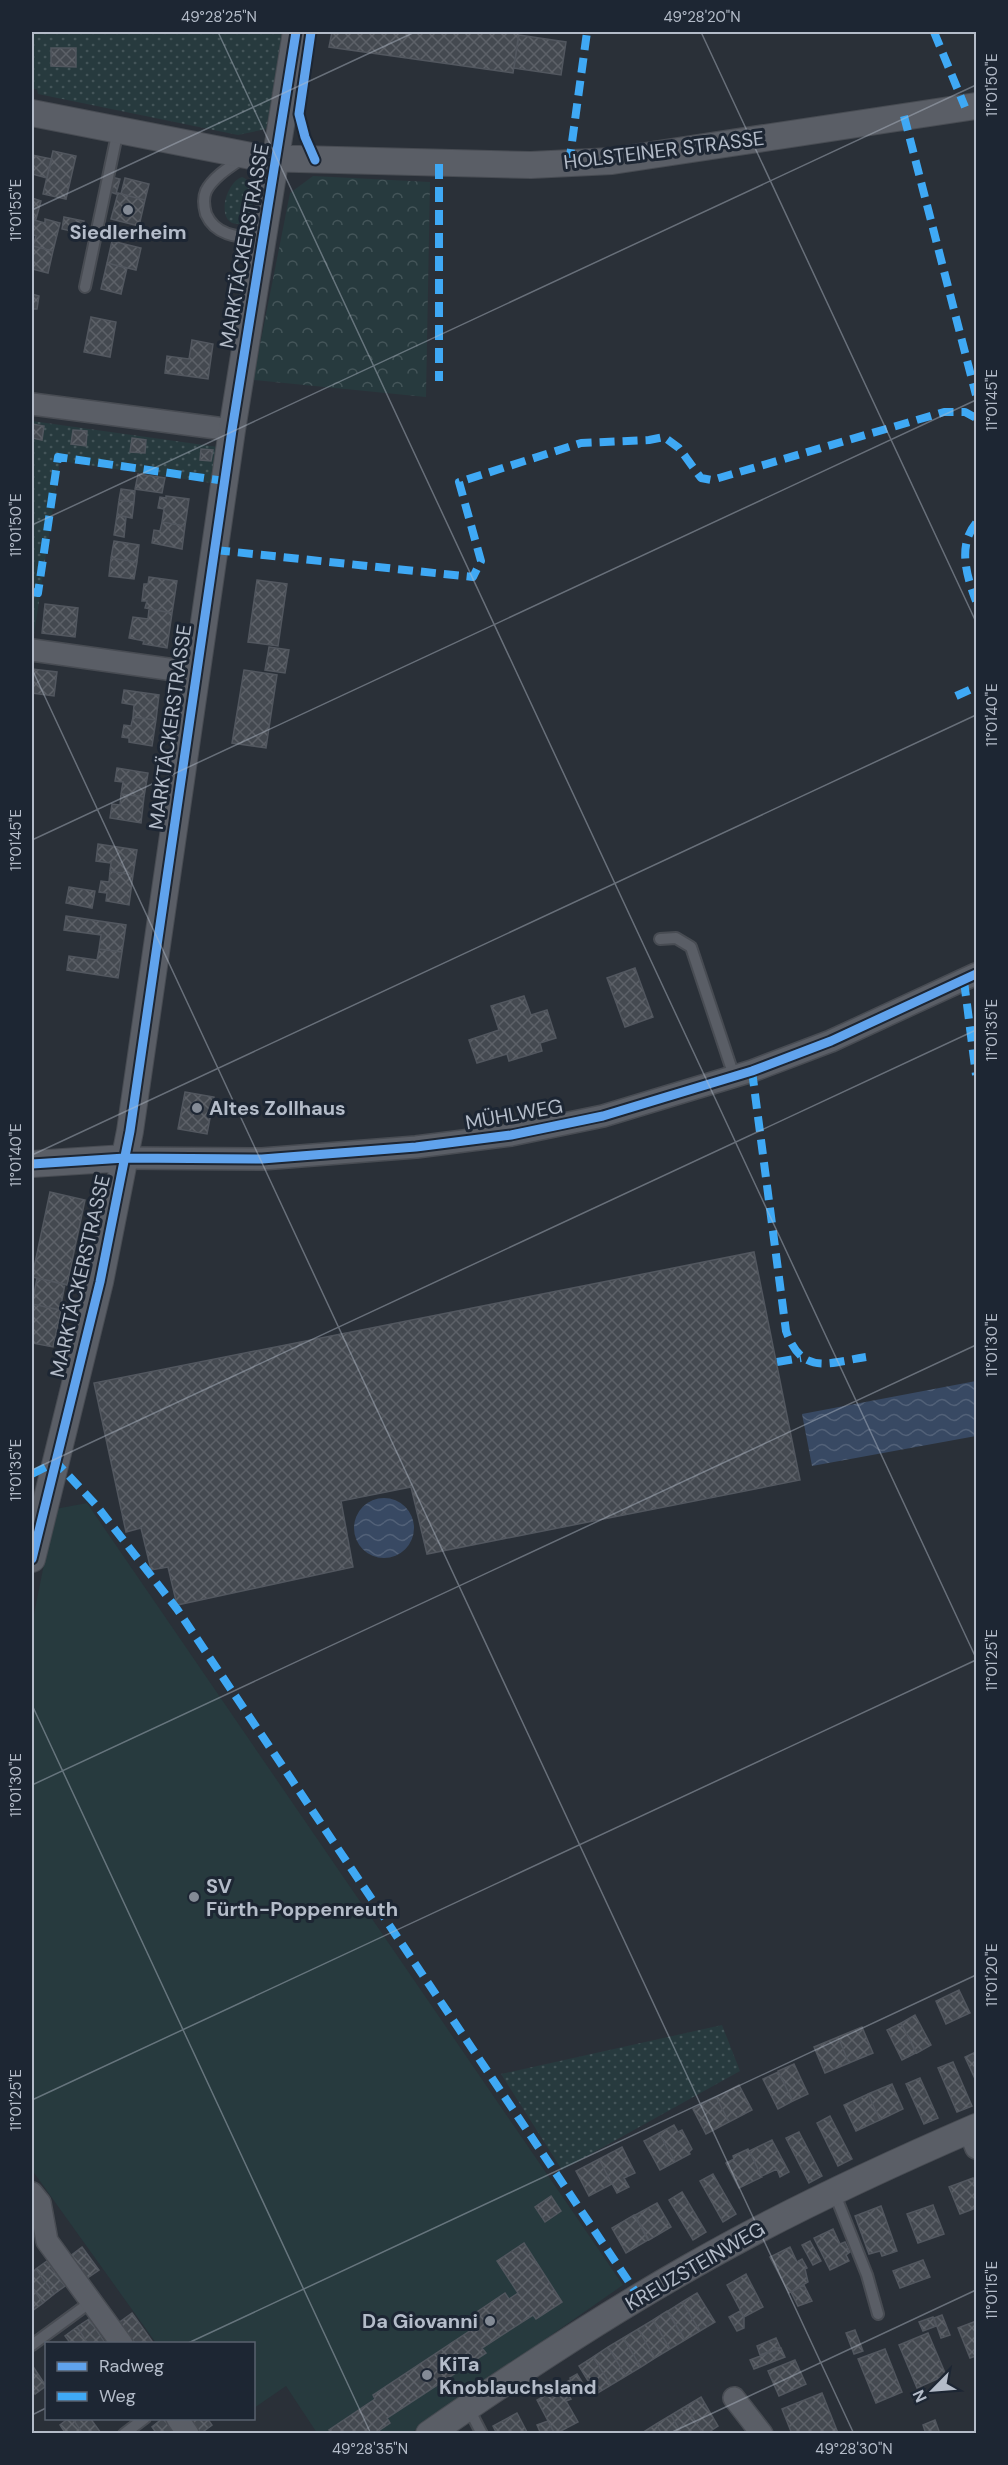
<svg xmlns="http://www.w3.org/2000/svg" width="1008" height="2465" font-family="'DM Sans',sans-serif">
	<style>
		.green { fill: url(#green-dots) }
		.forest { fill: url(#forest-crowns) }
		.pitch { fill: #273a3e }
		.water { fill: url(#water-waves) }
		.building { fill: url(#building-cross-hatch); stroke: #52575f; stroke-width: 1.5 }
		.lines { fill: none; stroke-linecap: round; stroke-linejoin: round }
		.service-casing { stroke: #484c53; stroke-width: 14 }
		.minor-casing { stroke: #484c53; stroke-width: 24 }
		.tertiary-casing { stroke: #484c53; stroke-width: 28 }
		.service { stroke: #5a5e66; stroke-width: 10 }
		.minor { stroke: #5a5e66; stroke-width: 21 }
		.tertiary { stroke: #5a5e66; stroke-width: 26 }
		.quiet { stroke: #3fa9f5; stroke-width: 8; stroke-dasharray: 15 8; stroke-linecap: butt }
		.cycleway-casing { stroke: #1d2633; stroke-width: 13 }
		.cycleway { stroke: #60a3ed; stroke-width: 9 }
		.ticks { fill: none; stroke: #b4bcc9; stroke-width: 1.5; stroke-opacity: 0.45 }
		.poi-dot { fill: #848b96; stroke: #1d2633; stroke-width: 2 }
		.labels { text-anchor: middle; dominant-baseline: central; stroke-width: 6; stroke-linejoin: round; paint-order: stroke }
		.street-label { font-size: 20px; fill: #b4bcc9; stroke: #1d2633 }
		.poi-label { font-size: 20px; font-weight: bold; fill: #b4bcc9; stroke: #1d2633; text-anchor: start }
		.neatline { fill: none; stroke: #b4bcc9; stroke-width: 2 }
		.ticks-label { font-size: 15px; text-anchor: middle; fill: #b4bcc9 }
	</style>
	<defs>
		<pattern id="green-dots" width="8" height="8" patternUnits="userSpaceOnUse" patternTransform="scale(1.5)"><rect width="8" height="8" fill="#273a3e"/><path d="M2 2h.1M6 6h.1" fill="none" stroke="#445559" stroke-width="1.8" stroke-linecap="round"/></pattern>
		<pattern id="forest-crowns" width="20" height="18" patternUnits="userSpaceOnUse" patternTransform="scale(1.5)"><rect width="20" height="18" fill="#273a3e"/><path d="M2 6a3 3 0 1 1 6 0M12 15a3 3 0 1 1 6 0" fill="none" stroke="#445559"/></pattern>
		<pattern id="water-waves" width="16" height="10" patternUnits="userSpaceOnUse" patternTransform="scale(1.5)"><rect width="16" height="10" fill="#384963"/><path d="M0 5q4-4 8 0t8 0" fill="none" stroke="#526178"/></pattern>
		<pattern id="building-cross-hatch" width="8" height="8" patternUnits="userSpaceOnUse" patternTransform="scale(1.5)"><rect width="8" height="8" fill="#444950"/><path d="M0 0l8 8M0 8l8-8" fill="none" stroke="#5d6168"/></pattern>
	</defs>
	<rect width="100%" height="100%" fill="#2a3038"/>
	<path class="green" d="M32,32H285L276,96L266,129L238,135L38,94L37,89H32Z
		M242,177C260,184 252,206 250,221C213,237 222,184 242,177Z
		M32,421L218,447L212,483L60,461L33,641Z
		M722,2025L740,2071L562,2170L501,2074Z"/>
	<path class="forest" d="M313,176L430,182L426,397L253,380L290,193Z"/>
	<path class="pitch" d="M87,1503L623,2285L411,2433H317L286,2386L254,2408V2344L156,2343L32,2170V1624L55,1509Z"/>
	<path class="water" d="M976,1381V1436L812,1466L802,1414Z
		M354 1528a30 30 0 1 1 60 0a30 30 0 1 1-60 0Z"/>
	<path class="building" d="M332,32H519L513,73L329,47Z
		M519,35L566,42L561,75L514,68Z
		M51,48H76V67L51,66Z
		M53,151L76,156L66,199L43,194Z
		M32,155L52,159L47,178L32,174Z
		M111,177L120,179L116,194L108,191Z
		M125,178L149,184L145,200L121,194Z
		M118,193L145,200L139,226L111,219Z
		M32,198L41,201L36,219L32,218Z
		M64,217L84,221L81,233L62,229Z
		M45,219L60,223L53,251L33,246L36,236L32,234L34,220L45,223Z
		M112,241L141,248L136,270L107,263Z
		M33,246L53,251L48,273L32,269Z
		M107,263L127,268L121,294L101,289Z
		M32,294L39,296L37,309H32V312Z
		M91,317L116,322L110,357L84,352Z
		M192,340L213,344L208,379L165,373L167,356L189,359Z
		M32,424L44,426L42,440L32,438Z
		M73,430L87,431L86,446L71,444Z
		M132,438L146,440L145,453L130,452Z
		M201,449L213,450L211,461L200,460Z
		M138,474L165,478L162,493L135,489Z
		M121,489L135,491L134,502L119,500Z
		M166,496L189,499L185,526L162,522L164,509L158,508L160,497L166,498Z
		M119,500L134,502L132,518L117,515Z
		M117,515L126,517L124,537L114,535Z
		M162,522L185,526L182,549L152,543L154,530L160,531Z
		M114,541L139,545L137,562L111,558Z
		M111,558L137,562L134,579L109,576Z
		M149,577L177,581L172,613L145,608L147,601H142L144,584H148Z
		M257,580L287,584L278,646L248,642Z
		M45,604L78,608L75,637L42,633Z
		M149,609L172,613L167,648L143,644L144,641L129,638L133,617L148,619Z
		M269,647L289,650L285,673L265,670Z
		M32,669L57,672L54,696L32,693Z
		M244,670L277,675L266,748L232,743Z
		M124,690L159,695L156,720L133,717L134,705L122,703Z
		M133,717L156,720L152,746L129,742V738L122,737L124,725L131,726Z
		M117,768L148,773L144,797L121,794L123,782L115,781Z
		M121,794L144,797L141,823L110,818L112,804L120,805Z
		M98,844L137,850L133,875L110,871L111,863L96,861Z
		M110,871L133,875L129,905L106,901L107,893L99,892L101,881L109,882Z
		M69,887L95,891L92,908L66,903Z
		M66,916L126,925L122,952L99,949L101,935L64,930Z
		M99,949L122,952L118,978L67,970L69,956L97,960Z
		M635,968L653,1017L625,1027L607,978Z
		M524,996L531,1015L547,1010L556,1038L540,1043L542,1051L509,1061L507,1054L477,1063L469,1040L499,1030L491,1006Z
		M185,1092L214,1097L207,1134L178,1129Z
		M50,1192L85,1200L67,1285L32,1277Z
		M754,1252L800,1480L427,1554L411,1487L341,1501L353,1567L177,1605L168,1567L151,1570L141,1528L126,1532L94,1383Z
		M37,1278L65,1284L60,1310L32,1304Z
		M32,1304L61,1310L53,1347L32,1343Z
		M959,1990L970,2013L946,2024L936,2001Z
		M915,2015L931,2045L917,2053L901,2023Z
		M901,2023L916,2053L902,2060L887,2030Z
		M862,2027L873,2053L849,2063L838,2037Z
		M838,2037L849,2063L825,2073L814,2047Z
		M976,2052V2081L965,2057Z
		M953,2062L972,2106L957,2112L938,2068Z
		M794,2064L808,2094L793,2101L778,2071Z
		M778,2072L793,2101L778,2109L763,2079Z
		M920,2078L938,2118L924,2124L906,2084Z
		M892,2084L903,2109L880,2120L868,2094Z
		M739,2085L752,2110L729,2122L716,2097Z
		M868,2094L880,2120L856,2131L844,2105Z
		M716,2097L729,2122L706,2134L693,2109Z
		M830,2116L852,2159L838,2166L817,2123Z
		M674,2125L678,2132L682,2130L692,2149L689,2152L690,2154L675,2162L659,2133Z
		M799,2132L822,2176L809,2183L786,2138Z
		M659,2133L675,2162L660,2170L644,2141Z
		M772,2140L789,2172L780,2177L777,2169L762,2176L749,2151Z
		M622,2147L635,2173L624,2178L629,2187L617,2193L599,2159Z
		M748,2149L762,2177L739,2188L726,2163L734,2159L733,2156Z
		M599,2159L612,2184L589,2196L576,2171Z
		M713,2174L736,2214L723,2222L700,2181Z
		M973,2178L976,2188V2208L960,2214L949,2187Z
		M682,2192L706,2232L693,2240L669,2200Z
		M551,2196L561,2211L545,2222L535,2207Z
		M657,2203L671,2227L649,2240L635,2215Z
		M933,2205L944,2234L918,2243L907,2214Z
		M881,2206L897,2251L882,2256L880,2251L869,2254L855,2216Z
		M634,2215L648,2240L626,2253L612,2228Z
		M833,2229L840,2244L845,2242L850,2252L846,2255L849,2261L830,2270L814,2238Z
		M810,2241L821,2261L813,2265L802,2245Z
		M524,2243L562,2302L536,2319L533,2315L482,2348L486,2353L387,2418L390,2423L374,2434H332L329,2430L375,2399L373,2395L471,2330L465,2320L505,2293L509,2299L518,2293L497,2261Z
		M82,2247L99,2270L86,2279L69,2257Z
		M790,2247L797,2262L802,2259L807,2268L805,2269L808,2282L789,2293L770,2257Z
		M923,2260L930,2277L900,2288L893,2271Z
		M47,2261L65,2286L54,2294L36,2269Z
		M36,2269L54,2294L43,2303L32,2287V2273Z
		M746,2274L763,2307L744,2317L727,2285Z
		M804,2285L812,2301L798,2306L791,2292Z
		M32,2287L43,2303L32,2311Z
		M697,2293L715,2322L700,2331L682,2302Z
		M682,2302L700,2331L685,2340L668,2311Z
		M667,2311L685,2340L670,2349L653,2320Z
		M740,2311L744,2318V2328L737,2331L729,2317Z
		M132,2313L154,2344H131L117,2324Z
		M942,2315L950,2335L941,2338L934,2318Z
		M933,2317L936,2326L923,2331L919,2322Z
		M89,2319L106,2344H88L77,2327Z
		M653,2320L670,2349L655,2358L638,2329Z
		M976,2321V2356L970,2358L958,2328Z
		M77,2327L88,2344H71L65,2336Z
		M638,2329L655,2358L641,2367L623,2338Z
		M855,2330L863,2351L854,2354L846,2333Z
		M928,2333L946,2375L917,2388L899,2345Z
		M623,2338L641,2367L626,2376L608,2347Z
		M776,2338L780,2347L760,2355L757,2346Z
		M608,2347L626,2376L611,2385L593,2357Z
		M781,2348L785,2357L754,2369L750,2360Z
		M885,2349L902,2392L876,2403L858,2359Z
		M593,2357L611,2385L596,2394L579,2366Z
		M795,2360L806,2384L779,2396L768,2371Z
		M32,2365L46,2386L35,2394L32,2388Z
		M577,2374L585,2387L577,2391L570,2378Z
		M570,2380L577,2392L569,2396L563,2384Z
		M563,2385L571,2399L566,2401L578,2422L555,2434L537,2400Z
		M822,2393L838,2433L792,2434L782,2409Z
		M701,2397L718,2426L706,2434H703L686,2406Z
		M686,2406L703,2434H682L671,2415Z
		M517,2413L528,2434H497L493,2426Z
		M671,2415L682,2434H662L656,2424Z
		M69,2418H72L83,2434H66L60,2425Z
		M72,2418H90L101,2433L83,2434Z
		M163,2418H165L176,2434H157L152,2427Z
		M185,2418H207L212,2425L200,2434H196Z
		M935,2420L940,2434H926L923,2425Z
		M548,2421L554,2433L541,2434L537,2425Z
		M656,2424L662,2434H642V2433Z"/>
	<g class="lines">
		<g class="service-casing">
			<path id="service" d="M244,157C231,166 213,177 206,191C203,198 204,207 206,214C216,237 240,237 262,239
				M85,287L118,130
				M660,939L676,938L691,947L734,1076
				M834,2192L867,2275L878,2314
				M32,2345L92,2301
				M468,2407L482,2434
				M124,2434L145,2418"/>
		</g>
		<g class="minor-casing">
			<path id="minor" d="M32,404L232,430
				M32,650L196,673
				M125,1158L262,1159L416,1147L511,1135L603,1116L752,1071L831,1041L976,974
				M969,2130L976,2148
				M32,2193L40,2203L47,2241L122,2344
				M734,2398L762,2434
				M177,2418L188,2434"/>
		</g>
		<g class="tertiary-casing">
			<path id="tertiary" d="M32,113L261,158L531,165L612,161L976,106
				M32,1164L125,1158
				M32,1559L100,1282L130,1131L232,430L296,32
				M429,2434C514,2375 600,2318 690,2267C782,2214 879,2169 976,2127"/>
		</g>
		<use href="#service" class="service"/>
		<use href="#minor" class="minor"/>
		<use href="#tertiary" class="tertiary"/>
		<path class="quiet" d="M934,32L965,107
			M904,116L976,395
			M439,164V381
			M569,164L587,32
			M976,523C957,546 967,577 976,601
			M215,550L473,577L481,561L459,482L581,443L649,440L664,437L679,448L701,478L712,480L944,412H965L976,418
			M32,592L38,593L58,457L225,481
			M956,696L976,687
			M964,981L976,1075
			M752,1071L786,1331C802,1376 828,1363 866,1357
			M777,1362L801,1358
			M32,1474L56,1462L96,1505L177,1609L639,2297"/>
		<g class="cycleway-casing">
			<path id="cycleway" d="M311,32L299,114L305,137L315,160
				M32,1164L125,1158L262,1159L416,1147L511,1135L603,1116L752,1071L831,1041L976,974
				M32,1559L100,1282L130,1131L232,430L296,32"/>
		</g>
		<use href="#cycleway" class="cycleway"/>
	</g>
	<path class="ticks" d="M218,32L976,1658M701,32L976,622M32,210L415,32M32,525L976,85M32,669L854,2434M32,840L976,400M32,1155L976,715M32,1470L976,1030M32,1705L371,2434M32,1785L976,1345M32,2100L976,1660M186,2344L976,1975M32,2415L46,2408M668,2434L976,2290"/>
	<g class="poi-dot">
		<circle cx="128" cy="210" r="6"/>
		<circle cx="197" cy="1108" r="6"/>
		<circle cx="194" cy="1897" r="6"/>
		<circle cx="490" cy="2321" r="6"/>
		<circle cx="427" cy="2375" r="6"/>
	</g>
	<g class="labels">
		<g class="street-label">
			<text transform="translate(664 150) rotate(-7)">HOLSTEINER STRASSE</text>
			<text transform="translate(244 246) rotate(-80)">MARKTÄCKERSTRASSE</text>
			<text transform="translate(170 727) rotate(-82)">MARKTÄCKERSTRASSE</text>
			<text transform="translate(514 1114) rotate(-10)">MÜHLWEG</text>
			<text transform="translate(80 1276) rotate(-77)">MARKTÄCKERSTRASSE</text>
			<text transform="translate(695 2266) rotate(-30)">KREUZSTEINWEG</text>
		</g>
		<g class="poi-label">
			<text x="128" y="232" text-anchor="middle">Siedlerheim</text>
			<text x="209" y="1108">Altes Zollhaus</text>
			<text x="206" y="1886">SV<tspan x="206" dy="23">Fürth-Poppenreuth</tspan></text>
			<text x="478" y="2321" text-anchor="end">Da Giovanni</text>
			<text x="439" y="2364">KiTa<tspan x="439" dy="23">Knoblauchsland</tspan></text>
		</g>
	</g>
	<rect width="1008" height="2465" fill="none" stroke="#1d2633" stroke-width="66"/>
	<rect x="45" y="2342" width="210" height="78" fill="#1d2633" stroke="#59626f" stroke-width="1.5"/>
	<rect x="57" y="2362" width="30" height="9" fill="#60a3ed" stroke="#59626f" stroke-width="1.5"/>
	<text x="99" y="2372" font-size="18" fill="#b4bcc9">Radweg</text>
	<rect x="57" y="2392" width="30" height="9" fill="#3fa9f5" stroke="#59626f" stroke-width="1.5"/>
	<text x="99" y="2402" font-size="18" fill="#b4bcc9">Weg</text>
	<g transform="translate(933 2390) rotate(245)" stroke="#1d2633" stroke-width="4.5" paint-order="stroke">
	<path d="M0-4.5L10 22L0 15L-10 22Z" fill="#b4bcc9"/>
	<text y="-9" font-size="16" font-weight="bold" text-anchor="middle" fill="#b4bcc9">N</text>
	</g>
	<rect x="33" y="33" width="942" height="2399" class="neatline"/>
	<g class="ticks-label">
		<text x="219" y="22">49°28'25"N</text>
		<text x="702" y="22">49°28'20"N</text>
		<text transform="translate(992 85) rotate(-90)" y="5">11°01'50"E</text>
		<text transform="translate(16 210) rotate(-90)" y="5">11°01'55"E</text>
		<text transform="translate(992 400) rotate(-90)" y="5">11°01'45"E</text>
		<text transform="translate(16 525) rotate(-90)" y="5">11°01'50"E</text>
		<text transform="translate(992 715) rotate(-90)" y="5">11°01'40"E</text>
		<text transform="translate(16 840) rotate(-90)" y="5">11°01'45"E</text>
		<text transform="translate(992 1030) rotate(-90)" y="5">11°01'35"E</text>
		<text transform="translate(16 1155) rotate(-90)" y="5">11°01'40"E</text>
		<text transform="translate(992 1345) rotate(-90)" y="5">11°01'30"E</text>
		<text transform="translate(16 1470) rotate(-90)" y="5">11°01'35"E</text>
		<text transform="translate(992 1660) rotate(-90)" y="5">11°01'25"E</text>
		<text transform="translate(16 1785) rotate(-90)" y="5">11°01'30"E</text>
		<text transform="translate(992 1975) rotate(-90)" y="5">11°01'20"E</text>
		<text transform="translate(16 2100) rotate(-90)" y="5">11°01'25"E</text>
		<text transform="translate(992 2290) rotate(-90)" y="5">11°01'15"E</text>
		<text x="370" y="2454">49°28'35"N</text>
		<text x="854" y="2454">49°28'30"N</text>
	</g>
</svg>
